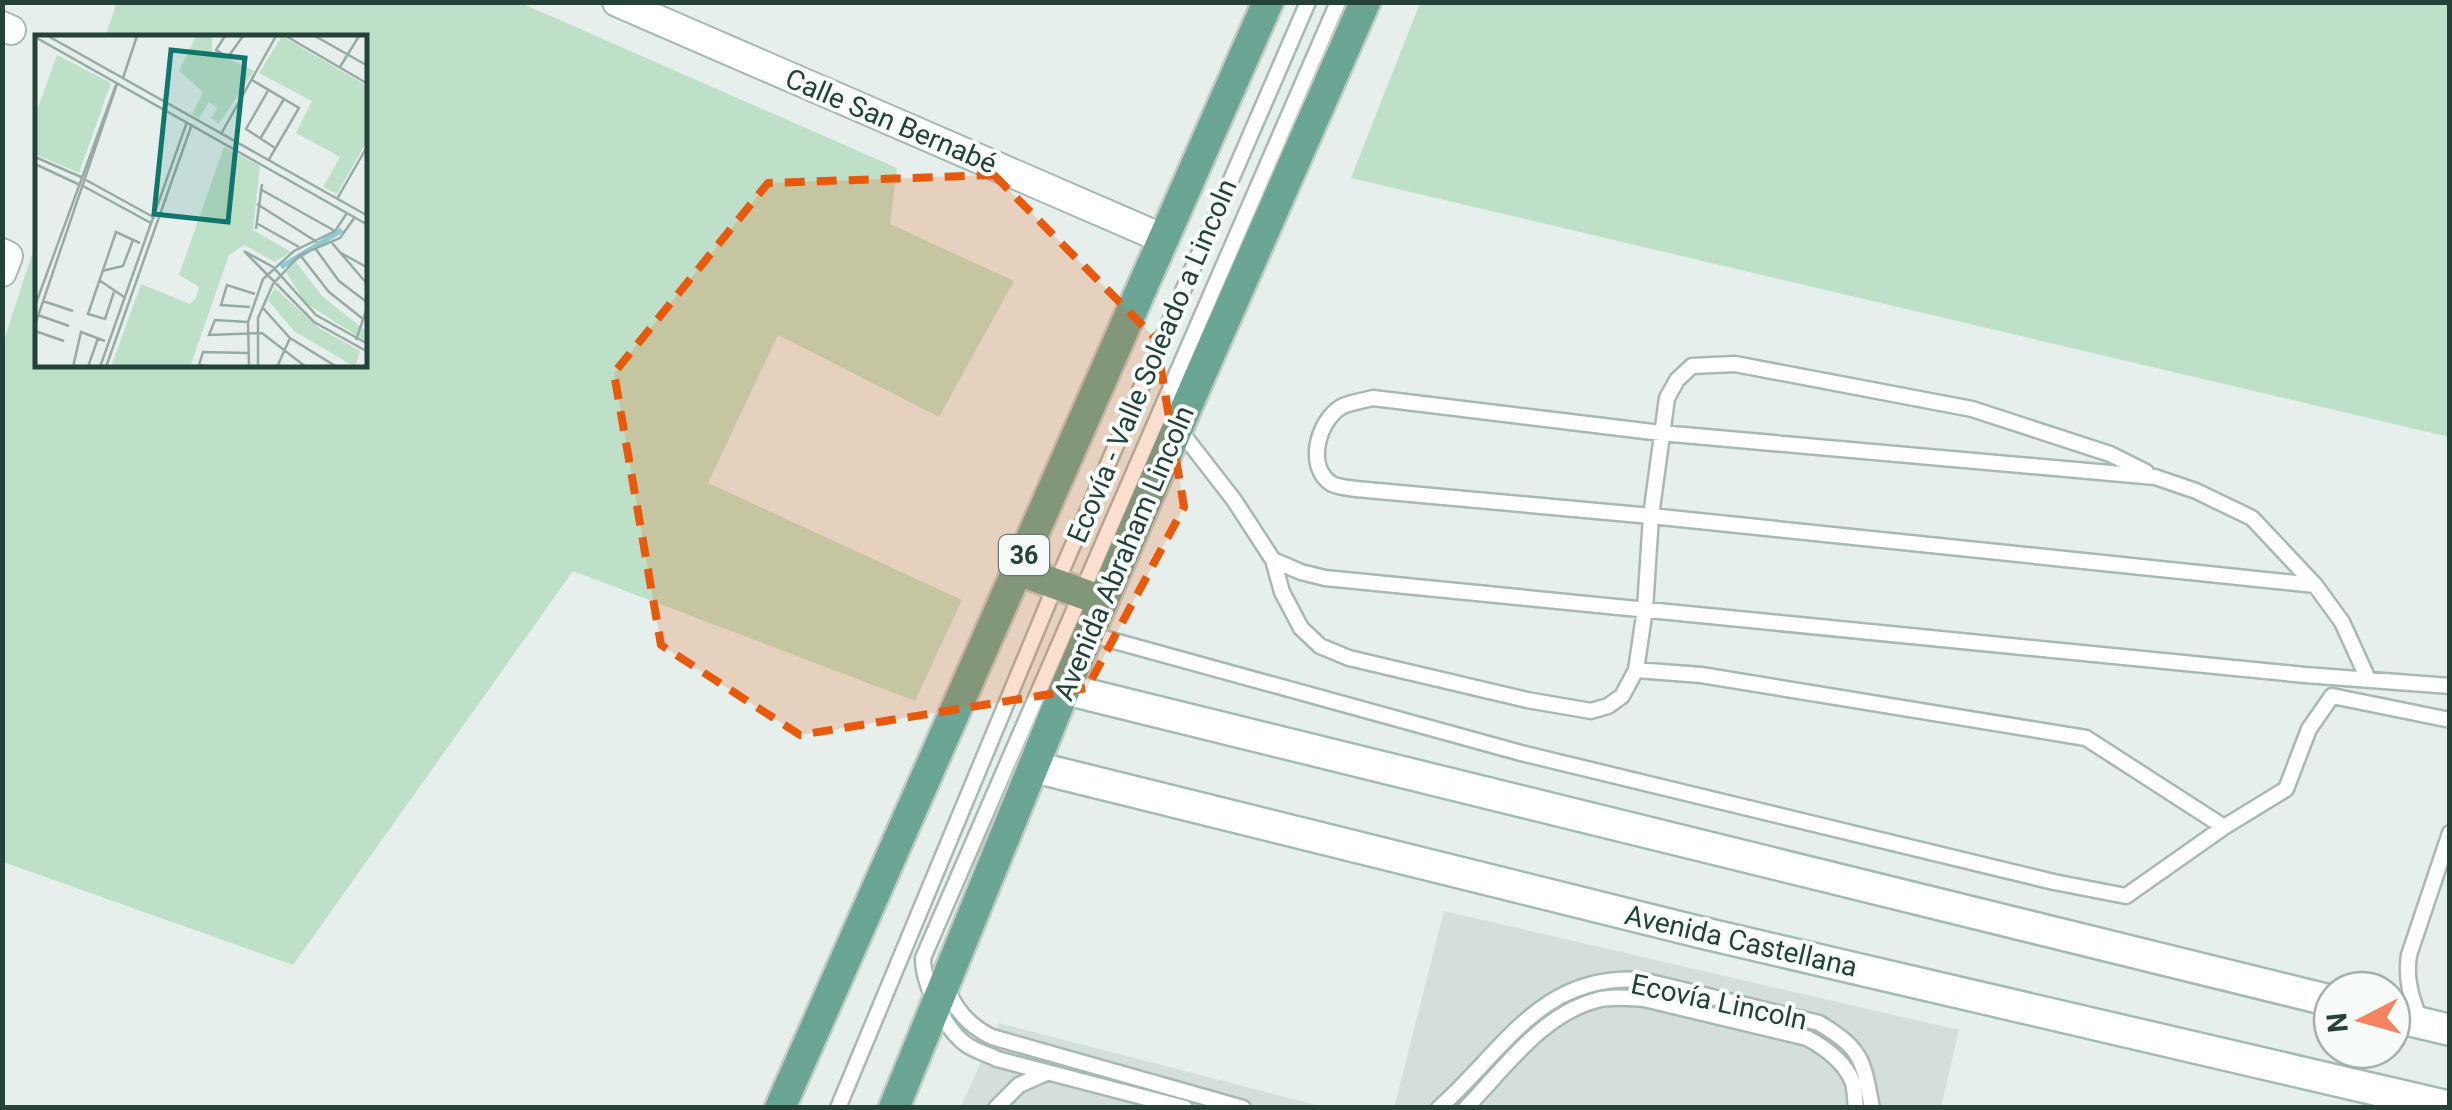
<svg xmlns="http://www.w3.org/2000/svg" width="2452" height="1110" font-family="Roboto,sans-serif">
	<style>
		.built { fill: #d4dfda }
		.green { fill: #bfe0c8 }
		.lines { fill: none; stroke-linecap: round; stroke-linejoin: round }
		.lane-casing { stroke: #a8b8b2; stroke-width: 19 }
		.street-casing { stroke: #a8b8b2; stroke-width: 32 }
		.secondary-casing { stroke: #a4bbb3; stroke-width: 35 }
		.primary-casing { stroke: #c2cac8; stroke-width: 35 }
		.lane { stroke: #fff; stroke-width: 14 }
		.street { stroke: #fff; stroke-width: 28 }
		.secondary { stroke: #fff; stroke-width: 30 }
		.primary { stroke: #6aa596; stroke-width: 30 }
		.marked { fill: #e8590c; fill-opacity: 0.2; stroke: #e8590c; stroke-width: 8; stroke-dasharray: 20 12; stroke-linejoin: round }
		.labels { text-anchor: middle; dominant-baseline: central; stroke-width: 8; stroke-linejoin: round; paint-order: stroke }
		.shield { fill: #f7fbf9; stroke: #637a73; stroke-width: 2.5 }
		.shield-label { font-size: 25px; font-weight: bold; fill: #24423a }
		.street-label { font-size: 28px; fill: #24423a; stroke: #f7fbf9 }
		.inset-river { fill: none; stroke: #8ec9d4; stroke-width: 5 }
		.inset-road { fill: none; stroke: #98aaa4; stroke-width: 2.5 }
		.view { fill: #0f766e; fill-opacity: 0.15; stroke: #0f766e; stroke-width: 5 }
		.inset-edge { fill: none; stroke: #24423a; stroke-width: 5 }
	</style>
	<rect width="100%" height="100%" fill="#e6efeb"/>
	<path class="built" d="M1444,911L1959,1030L1941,1107L1394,1108Z
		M999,1023L1324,1107L960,1108Z"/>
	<path class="green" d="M117,3H521L897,168L890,224L1014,281L939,417L778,335L708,483L962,600L915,701L573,571L293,965L3,862V343L37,239L38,365H365V38L105,37Z
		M1420,3H2449V437L1351,178Z"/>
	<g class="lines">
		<g class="lane-casing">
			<path id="lane" d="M1178,428L1234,500L1273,560L1301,572L1325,578L2305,675L2450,686
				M1273,560L1282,592L1301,628L1320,646L1349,658L1527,700L1591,711L1608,706L1622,696L1636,670L1645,609L1651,516L1667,398L1677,380L1692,366L1735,364L1972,409L2110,454L2146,472
				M2315,585L1651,516L1356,489C1349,488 1338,487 1332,484C1305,467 1318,421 1341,407C1350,402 1363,401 1373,398L1661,433L2155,477L2196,491L2252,518L2315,585L2342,622L2368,679
				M1089,634L1521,753L2054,882L2126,896L2224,827L2286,789L2309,729L2332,696L2450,720
				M1636,670L1701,675L2086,738L2224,827
				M947,988C955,1010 971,1027 992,1037L1243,1108
				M2421,1023C2412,999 2405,981 2409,955L2450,833
				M838,1108L1056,584L1308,2
				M996,1108L1019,1085L1046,1073
				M1185,1108L997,1059C987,1054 976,1051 967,1045C945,1030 923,984 923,958L1338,2
				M1439,1108C1504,1051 1540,973 1642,980L1819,1023C1862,1049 1863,1059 1872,1108
				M1466,1108C1504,1069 1542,1014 1597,1000C1612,996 1629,998 1644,999L1807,1038C1826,1048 1845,1062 1853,1083C1855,1090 1855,1100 1856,1108"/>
		</g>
		<g class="street-casing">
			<path id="street" d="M617,2L1164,239
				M2,26L11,30
				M2,253L8,256L2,272"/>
		</g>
		<g class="secondary-casing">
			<path id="secondary" d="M1065,689L2332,1001
				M1034,767L1699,932L2450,1107
				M2392,1016L2450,1030"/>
		</g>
		<g class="primary-casing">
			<path id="primary" d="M1017,570L1103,601
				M780,1108L1268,2
				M894,1108L1065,689L1201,374L1365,2"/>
		</g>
		<use href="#lane" class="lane"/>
		<use href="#street" class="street"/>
		<use href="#secondary" class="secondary"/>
		<use href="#primary" class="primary"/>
	</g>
	<path class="marked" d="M994,175L1156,339L1184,507L1087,688L800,735L661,645L614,373L768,183Z"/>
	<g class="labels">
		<rect class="shield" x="999" y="535" width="50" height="40" rx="8"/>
		<g class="shield-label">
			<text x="1024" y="555">36</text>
		</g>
		<g class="street-label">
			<text transform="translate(891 121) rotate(23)">Calle San Bernabé</text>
			<text transform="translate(1152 361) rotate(-67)">Ecovía - Valle Soleado a Lincoln</text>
			<text transform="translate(1124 553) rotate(-67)">Avenida Abraham Lincoln</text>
			<text transform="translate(1741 941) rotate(13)">Avenida Castellana</text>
			<text transform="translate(1719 1002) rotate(12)">Ecovía Lincoln</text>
		</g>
	</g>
	<g transform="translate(35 35)">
		<rect width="332" height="332" fill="#e6efeb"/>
		<path d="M161,1H177V16L219,36L184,89L176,83L182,73L174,67L164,83L157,79L168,57L144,36ZM247,1L332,51V106L302,159L288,152L305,122L261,98L277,66L224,38ZM22,20L76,48L44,138L0,119V81ZM189,112L225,131L218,195L256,217L240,227L209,210L194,220L155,332H76L106,249L155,269L161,263L164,252L144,240ZM261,227L287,261L332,297L329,305L270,268L251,237ZM240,253L284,293L325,316L320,332L259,296L233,265Z" fill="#bfe0c8"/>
		<path class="inset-river" d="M246,232L307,195"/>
		<path class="inset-road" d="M13,1L333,181M190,1L181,15L193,22L208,1M251,1L333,49M280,1L333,31M0,2L333,190M305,32L324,1M88,43L102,1M217,45L264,73L233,126M234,54L211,94L240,113M186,99L241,1M225,104L249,64M0,122L46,142M0,129L45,150M51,145L120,183M48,151L116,188M225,154L300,196M302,164L333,110M222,169L282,207M223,189L264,212M221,194L227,149M297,208L333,250M280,213L304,246L333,268M209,216L279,287L333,317M209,216L238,232L281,280L333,309M306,218L333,233M265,220L294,257L328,284M67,236L88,231L98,205M64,245L89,262M79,257L70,284L53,279L81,197L105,208M8,266L38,276M0,271L81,50M215,272L186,270L192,250L220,259M227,272L255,303L302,332M3,280L34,291M213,287L180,285L174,300L227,298L271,332M0,290L82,49M0,296L29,306M321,305L333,270M38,332L46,297L70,306M53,332L63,303M65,332L152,87M71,332L157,89M180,332L164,330L168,317L213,318M214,332L213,287L228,244L259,216L300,196L312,178M223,332V283L238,249L265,220L305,203L320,182M242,332L255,303"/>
		<path class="view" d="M136,15L210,23L193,187L119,179Z"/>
		<rect width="332" height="332" class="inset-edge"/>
	</g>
	<rect width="2452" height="1110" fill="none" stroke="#24423a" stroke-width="10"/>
	<g transform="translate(2362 1020) rotate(264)"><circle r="48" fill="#f7fbf9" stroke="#a3b1ad" stroke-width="2.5"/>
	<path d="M0-8L18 38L0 25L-18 38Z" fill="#f4845f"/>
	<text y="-15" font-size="28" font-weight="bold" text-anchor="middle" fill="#24423a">N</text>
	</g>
</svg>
